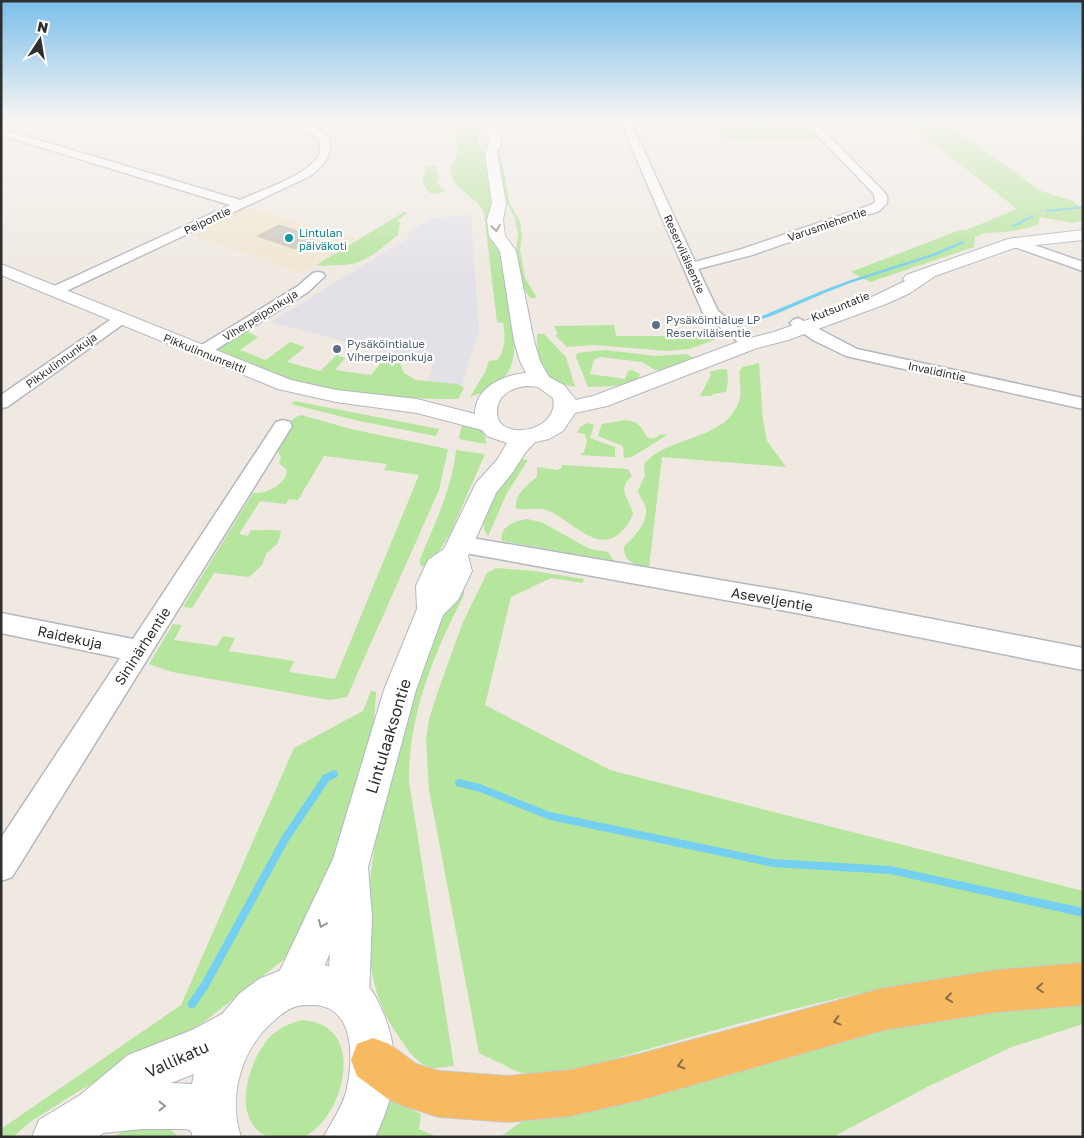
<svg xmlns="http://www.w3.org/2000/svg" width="1084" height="1138" font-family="'Golos Text',sans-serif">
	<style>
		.industrial { fill: #e3e1e8 }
		.education { fill: #f0e6d1 }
		.green { fill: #b6e59e }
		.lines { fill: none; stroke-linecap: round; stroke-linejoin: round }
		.stream { fill: #75cff0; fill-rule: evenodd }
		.building { fill: #cbc7bf; stroke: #cbc5ba }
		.minor-casing { stroke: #b4b7c1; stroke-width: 3 }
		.tertiary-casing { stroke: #b4b7c1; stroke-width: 2 }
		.secondary-casing { stroke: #b4b7c1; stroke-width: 2 }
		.trunk-casing { stroke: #c9c9c9; stroke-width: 2 }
		.minor { fill: #fff; fill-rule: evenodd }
		.tertiary { fill: #fff; fill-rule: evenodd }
		.secondary { fill: #fff; fill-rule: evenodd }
		.trunk { fill: #f8ba60; fill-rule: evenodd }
		.oneway { stroke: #969696 }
		.oneway2 { stroke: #896d44 }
		.culture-dot { fill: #0f9aa8; stroke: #fff; stroke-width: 2 }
		.service-dot { fill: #5c6f8a; stroke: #fff; stroke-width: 2 }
		.labels { text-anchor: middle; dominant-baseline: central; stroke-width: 4.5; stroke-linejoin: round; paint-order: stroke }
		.far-street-label { font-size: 11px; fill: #2e2e2e; stroke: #fff }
		.far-culture-label { font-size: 11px; fill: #0d838f; stroke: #fff; text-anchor: start }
		.far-service-label { font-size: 11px; fill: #4e5e75; stroke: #fff; text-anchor: start }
		.street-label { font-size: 14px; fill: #2e2e2e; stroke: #fff }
		.near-street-label { font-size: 16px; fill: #2e2e2e; stroke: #fff }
	</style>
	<rect width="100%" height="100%" fill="#efe9e1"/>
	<path class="industrial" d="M471,215L479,330L462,385L427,382L433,365L271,322L408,238L409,232L430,218Z"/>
	<path class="education" d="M249,207L356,239L301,273L191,234Z"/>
	<path class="green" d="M435,119H480C481,127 477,132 478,140C480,147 485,152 486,160L499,247L515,337C515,374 503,386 470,397L485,372L489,361L497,360C505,353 506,333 503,323L497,322L484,213C477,196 456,192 451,175C448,166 456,162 457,154C458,146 456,137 455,130L448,124Z
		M490,119H494L502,140L500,151L510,204L520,222L522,238L520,250L525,278L537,298H530L523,287L516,253L518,233L515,218L507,203Z
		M710,119H802L820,139L726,140Z
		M902,119H940L1041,191L1073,201L1083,210V221L1073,223L1040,217L1038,225C1028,228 1016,231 1006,232C995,233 985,231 975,237L974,247L870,282L851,272L957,231L966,230L1017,209Z
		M426,166H436L439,180L436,183L445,190L444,192L437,194L429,193L422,181Z
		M404,212L407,213L397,221L400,222L398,235C377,251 363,267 335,265C328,265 324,267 316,265Z
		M614,325L616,336H700L699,331L721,326L731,334L689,349L667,351L595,345L567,347L555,335L558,334L554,326Z
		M242,332H248L258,337L240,350L266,360L290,342L305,347L287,362L320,371L337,355L345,358L335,370L371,375L381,363H400L404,373L416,380L458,384L464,388L458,399C407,399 351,398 301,385C272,377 243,363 215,353L217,348Z
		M537,334H544L566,357L575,387C542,381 537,365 537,334Z
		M605,350L656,356L686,354L694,358L665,370H655L642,362L600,357L594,360L590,374L625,379L628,371L632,370L640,374L638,380L615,386L588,387L576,357L577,353Z
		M759,363L763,420L767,441L786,467L662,457L649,568C637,566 623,562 624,547C633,536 647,526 646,509C645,502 639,497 638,490L645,476L644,464C669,435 726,441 739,401C743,390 738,380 740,370L743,367Z
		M721,369L727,370L728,381L726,392L713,394L712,396H700L711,375L709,372Z
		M294,401L439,429L436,436L359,421L291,404Z
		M301,415L355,430L448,449L439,490L347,697L329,700L172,672L149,664L173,624L182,625L174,640L217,646L223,636L235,638L229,651L294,661L289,672L335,679L419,475L384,470L387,464L324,456L298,500L289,499L286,504L260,501L239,534L248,536L251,530C261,531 274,529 281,531L280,537L277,544L266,554L262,565L249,577L214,573L192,608L183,607L253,493C266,494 286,485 287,470L279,463L281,458L278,452C283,439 286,419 301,415Z
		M463,419C475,425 486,428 486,444L459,439Z
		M626,420C639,422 641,427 647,437C653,440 656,438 661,434L667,435L632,457L624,458L623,446L598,436L602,424Z
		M588,423L594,425L590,438L615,447V457L580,455L584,452L587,441L585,434L577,433L580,427Z
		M456,450L485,454L450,534L428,569L420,565V559C435,523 452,489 456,450Z
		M516,458L528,460L507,493L488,536L484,529L483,519Z
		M562,465L628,469L632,476C616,489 629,498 633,513C631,520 627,526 621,532C597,556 569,517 546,510C536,507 525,511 516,508C515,494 527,485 537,477V467L557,470L562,468Z
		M527,519L541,522L590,549L608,552L614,561L502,541C499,526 515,521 527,519Z
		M496,568L534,571L584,579L583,583L551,578L511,597L485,705L610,770L1083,891V965C1030,969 976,972 924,981C806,1001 690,1038 574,1070L540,1076L518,1072L479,1053L429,789L426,739L429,719L438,691L463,622L487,573Z
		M457,587L464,589V595C434,653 408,716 409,782L454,1066C448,1066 438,1069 432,1068C415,1064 404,1044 395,1031C330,936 397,742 433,643C436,635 438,626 442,618C447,607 453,599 457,587Z
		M371,691L376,692L373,737L323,895L291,954L205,1021L176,1040L79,1091L30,1122L13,1137H1V1129L181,1005L294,748L363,711Z
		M1083,1003V1024L1012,1047L929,1086L833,1137H500L527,1118L888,1025L943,1015Z
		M302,1020C357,1023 350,1087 324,1120C319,1125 311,1135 303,1137C298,1138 290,1137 284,1137C277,1137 268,1138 262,1134C232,1113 249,1061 269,1038C278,1028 289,1024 302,1020Z
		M391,1100L421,1114L419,1129L437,1137H376Z
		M148,1126L171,1130L179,1137H113L122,1132Z"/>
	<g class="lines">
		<path class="stream" d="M1083,206V208L1047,212L1045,211L1047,210Z
			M1032,215L1035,216L1014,227L1011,226Z
			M963,241L966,242L934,256L853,282L827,292L774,315L750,323L748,322L824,290L851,280L932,254Z
			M334,770L337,771L338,774L337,777L329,781L288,842L208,988L195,1007L192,1009L189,1007L187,1004L189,1001L202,982L282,836L323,775Z
			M459,779L480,784L550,812L773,859L890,866L1083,908V917L890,874L773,867L550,820L480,792L456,786L455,783L456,780Z"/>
	</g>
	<path class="building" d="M279,225L304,233L317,238L295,249L257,236Z"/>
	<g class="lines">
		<g class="minor-casing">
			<path id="minor" d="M280,119C299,119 315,123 329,138C333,156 323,166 310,176L60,294H50L48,291L50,288L230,205L1,135V129L240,200C261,190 304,177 317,158C321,153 320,146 319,139L302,127Z
				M802,119H812L882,190L887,196V203L879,211L752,255L698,269L718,311L758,344L756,347H744L703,313L621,123L626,120L631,123L695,262L742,249L871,205L875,202L874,194Z
				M1014,238L1083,262V271L1009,245L1007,242Z
				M318,272L323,273L325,276L308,292L207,355H195L193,352L195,349L298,286L313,273Z
				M121,314L126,316L129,319L126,322L7,407L1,408V395L116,316Z
				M798,318L857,349L1083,398V409L846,356L813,340L793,326L790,323L793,320Z
				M283,420L290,422L292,426L12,877L1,881V838L120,658L1,633V613L133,639L276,422Z
				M460,536L797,593L1083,648V670L797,613L460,552L452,550L449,544L452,538Z"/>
		</g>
		<g class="tertiary-casing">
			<path id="tertiary" d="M486,120L490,121L500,133L501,144L497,153L506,203L503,220L505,236L516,251L534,341L540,361L549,377L564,385L576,400L593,396L743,340L774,332L874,296L905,281L903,279L906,275L1008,239L1083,230V240L1017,247L935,276L910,293L886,304L788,340L757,348L607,406L575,413L563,431L549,439L535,442L525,453L513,472L496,493L468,556L472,571L458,600L443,615L416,690L368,867L372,917L369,996L363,1011L348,1017L333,1011L327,996L330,953L309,1000L294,1006L279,1000L273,985L333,859L384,690L417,609L416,586L428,560L444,549L476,483L497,460L507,443L487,436L482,430L417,413L336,402L278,389L1,275V264L291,380L336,390L417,399L475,414C475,387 503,375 526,373L520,361L514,341L500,251L489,236L487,220L492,203L485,153L489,144L488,134L480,124ZM528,386L538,387L553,398C559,423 524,438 504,426C499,423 498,419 497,413C496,396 511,387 528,386Z"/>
		</g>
		<g class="secondary-casing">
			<path id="secondary" d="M318,963C333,968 352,972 364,982C374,991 379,1003 384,1015C401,1056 395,1098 375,1137H324C331,1122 342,1108 346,1092C354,1061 356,1003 310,1005C305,1005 299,1005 295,1007C287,1009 281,1015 276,1019C242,1046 227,1096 241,1137H193L191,1131L186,1129H142L103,1133L98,1137H32L39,1120L80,1095L128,1055L192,1030L222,1014L240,993L259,979L296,964ZM194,1074L192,1084L171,1083Z"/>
		</g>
		<g class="trunk-casing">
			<path id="trunk" d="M1083,963V1005L997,1012L884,1030L640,1100L570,1116L508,1122L439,1117L404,1106L388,1099L357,1076L351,1060L357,1044L373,1038L389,1044L416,1064L439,1071L508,1076L570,1070L640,1054L884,988L997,970Z"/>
		</g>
		<use href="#minor" class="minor"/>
		<use href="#tertiary" class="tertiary"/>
		<use href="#secondary" class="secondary"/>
		<use href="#trunk" class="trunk"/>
	</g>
	<defs><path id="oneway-chevron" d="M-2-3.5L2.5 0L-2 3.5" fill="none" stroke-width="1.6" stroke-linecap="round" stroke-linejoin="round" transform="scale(1.25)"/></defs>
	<g class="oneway">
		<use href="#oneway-chevron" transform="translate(496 228) rotate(81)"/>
		<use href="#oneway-chevron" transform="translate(322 924) rotate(113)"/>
		<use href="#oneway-chevron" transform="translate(162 1106)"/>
	</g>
	<g class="oneway2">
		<use href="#oneway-chevron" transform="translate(1040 988) rotate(175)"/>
		<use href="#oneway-chevron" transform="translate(949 998) rotate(172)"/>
		<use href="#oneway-chevron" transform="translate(837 1021) rotate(165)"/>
		<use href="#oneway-chevron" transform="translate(681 1065) rotate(164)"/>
	</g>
	<linearGradient id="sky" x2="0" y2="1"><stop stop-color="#7abfeb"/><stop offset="0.43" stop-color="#f8f5f2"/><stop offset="1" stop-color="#f8f5f2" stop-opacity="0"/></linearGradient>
	<rect width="1084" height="279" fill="url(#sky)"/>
	<circle class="culture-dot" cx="289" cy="238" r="5"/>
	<g class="service-dot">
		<circle cx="656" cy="325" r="5"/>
		<circle cx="337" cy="349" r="5"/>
	</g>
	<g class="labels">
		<g class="far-street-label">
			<text transform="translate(207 220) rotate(-25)">Peipontie</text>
			<text transform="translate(827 224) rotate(-19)">Varusmiehentie</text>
			<text transform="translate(685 254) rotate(66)">Reserviläisentie</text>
			<text transform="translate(840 306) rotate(-22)">Kutsuntatie</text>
			<text transform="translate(260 315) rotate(-32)">Viherpeiponkuja</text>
			<text transform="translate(205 353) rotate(22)">Pikkulinnunreitti</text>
			<text transform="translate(61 360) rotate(-36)">Pikkulinnunkuja</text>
			<text transform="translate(937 371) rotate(12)">Invalidintie</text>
		</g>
		<g class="far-culture-label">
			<text x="299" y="232">Lintulan<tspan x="299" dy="13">päiväkoti</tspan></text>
		</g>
		<g class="far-service-label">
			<text x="666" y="319">Pysäköintialue LP<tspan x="666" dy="13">Reserviläisentie</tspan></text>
			<text x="347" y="343">Pysäköintialue<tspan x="347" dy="13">Viherpeiponkuja</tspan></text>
		</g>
		<g class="street-label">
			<text transform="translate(772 599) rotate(10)">Aseveljentie</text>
			<text transform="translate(70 637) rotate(12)">Raidekuja</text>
			<text transform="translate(142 646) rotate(-57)">Sininärhentie</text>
		</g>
		<g class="near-street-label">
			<text transform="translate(388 736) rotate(-73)">Lintulaaksontie</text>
			<text transform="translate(177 1059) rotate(-24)">Vallikatu</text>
		</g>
	</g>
	<rect width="1084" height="1138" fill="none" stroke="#2e2e2e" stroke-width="5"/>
	<g transform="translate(40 40) rotate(12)" stroke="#ffffff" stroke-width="4" paint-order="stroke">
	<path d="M0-4L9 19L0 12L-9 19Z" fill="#2e2e2e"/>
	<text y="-8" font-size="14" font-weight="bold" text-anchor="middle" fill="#2e2e2e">N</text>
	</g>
</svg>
